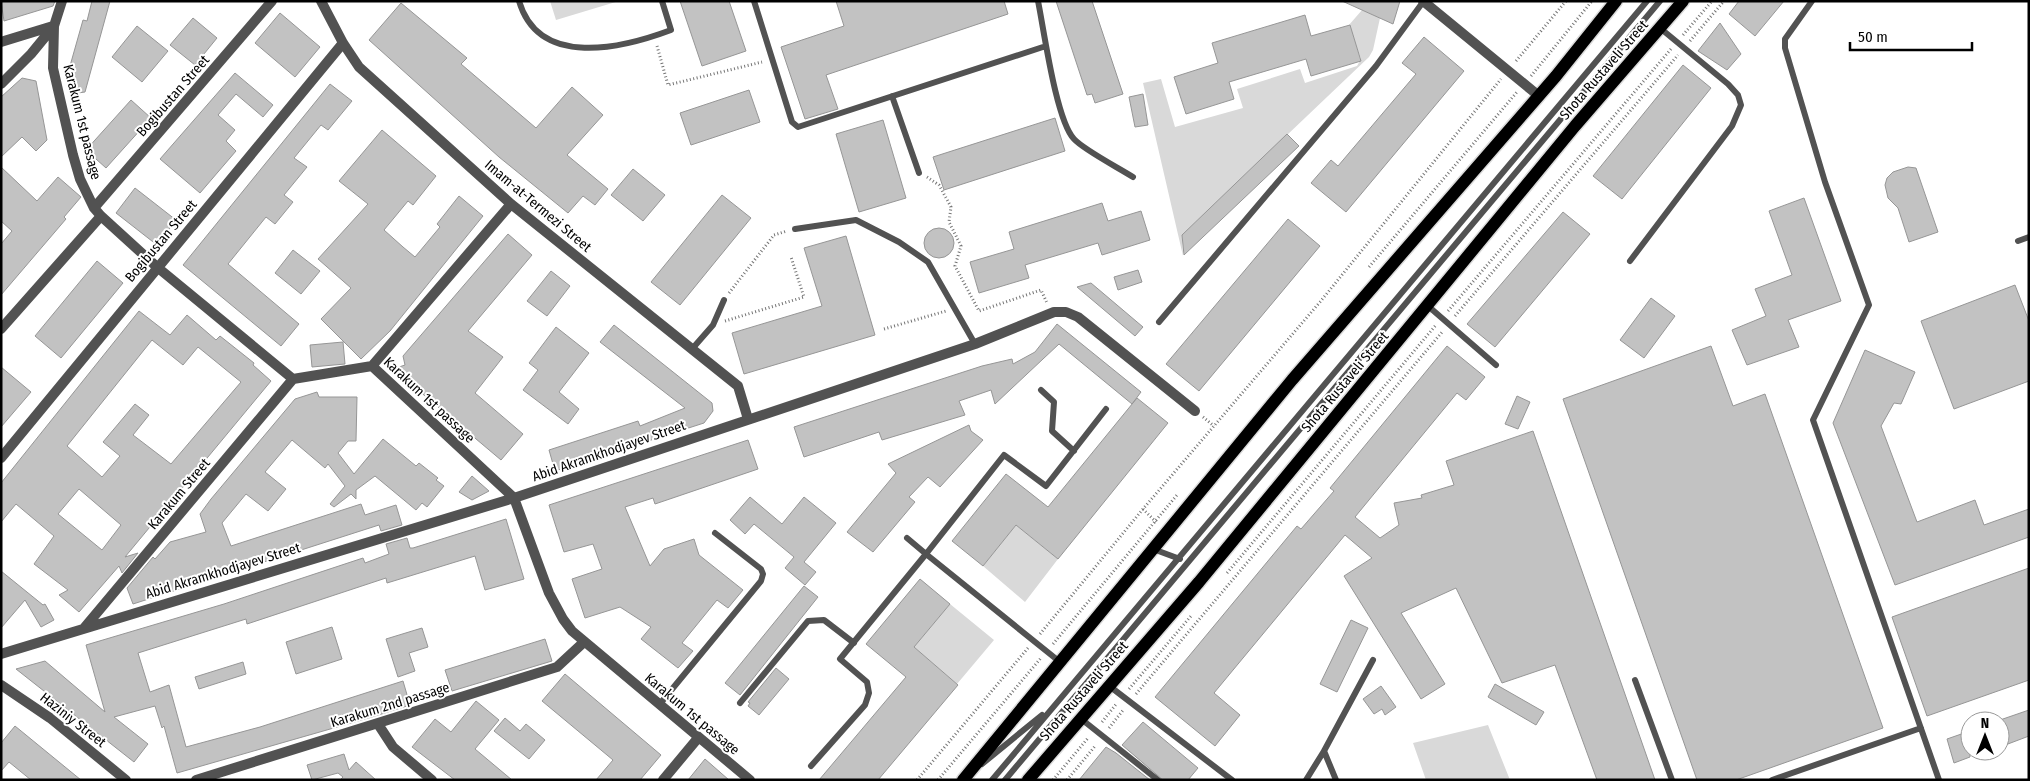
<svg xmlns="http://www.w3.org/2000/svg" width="2030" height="781" font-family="'Fira Sans Condensed',sans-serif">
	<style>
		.green { fill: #d9d9d9 }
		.building { fill: #c2c2c2; stroke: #969696; fill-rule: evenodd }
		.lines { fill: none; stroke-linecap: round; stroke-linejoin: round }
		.primary-casing { stroke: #dbdbdb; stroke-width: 15 }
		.path { stroke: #747474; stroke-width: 3; stroke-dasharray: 1 2.5; stroke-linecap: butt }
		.lane { stroke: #525252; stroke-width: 6 }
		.street { stroke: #525252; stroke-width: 10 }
		.primary { stroke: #000; stroke-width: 12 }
		.labels { text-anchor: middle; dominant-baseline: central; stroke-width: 4; stroke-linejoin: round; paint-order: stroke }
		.street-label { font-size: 14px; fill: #000; stroke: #fff }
	</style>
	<rect width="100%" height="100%" fill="#fff"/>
	<path class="green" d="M550,1H619L556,20Z
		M1362,10L1380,18L1373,50L1369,57L1182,235L1183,256L1143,83L1161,79L1175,127L1243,108L1237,89L1300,69L1305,83L1357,66L1361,59L1349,25Z
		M1016,525L1058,559L1025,602L983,566Z
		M950,604L994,640L957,684L914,647Z
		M1488,725L1510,780H1426L1413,743Z"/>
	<path class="building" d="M1,1H55L53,6L4,21Z
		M92,1H110L85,92L71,94L68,73L83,20L87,21Z
		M680,1H729L746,51L702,66Z
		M836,1H1004L1008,14L826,75L838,109L805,119L781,47L844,26Z
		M1056,1H1092L1123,94L1095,103L1092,94L1087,95Z
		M1342,1H1400L1393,24Z
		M1739,1H1784L1755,36L1729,14Z
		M401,3L467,58L461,64L536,128L572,87L603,115L567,155L608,189L595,205L583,196L568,213L499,157L369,40Z
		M280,13L320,47L295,77L255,43Z
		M1305,15L1311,36L1350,25L1361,61L1311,76L1306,59L1229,82L1234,99L1186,114L1174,77L1218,63L1212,43Z
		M193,18L217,38L195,65L170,45Z
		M1720,23L1741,54L1727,70L1698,51Z
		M137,26L168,51L142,82L112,57Z
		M1424,37L1464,71L1346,212L1311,183L1331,160L1338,166L1416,74L1402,63Z
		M1683,65L1711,88L1622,199L1593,176Z
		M235,73L273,105L263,117L236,94L218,115L235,130L226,141L236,151L200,193L160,159Z
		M22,78L36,81L47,140L36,151L22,137L1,157V97Z
		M330,84L352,101L328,130L321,125L294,158L307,167L284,195L293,202L275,224L266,217L228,264L299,324L281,346L183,265Z
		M749,90L760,122L691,145L680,113Z
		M1143,94L1148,125L1135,127L1129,97Z
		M131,100L151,118L106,168L86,150Z
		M1055,118L1065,151L944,190L933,157Z
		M883,120L906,198L859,212L836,134Z
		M382,130L436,176L413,205L408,201L384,230L403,247L415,257L440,227L437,224L459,196L483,216L390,331L361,359L321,319L351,288L318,259L368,204L339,181Z
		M1287,134L1299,146L1184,255L1182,235Z
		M1,167L37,201L58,177L81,197L64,217L66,219L1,295V244L12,231L1,221Z
		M1908,167L1916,168L1938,232L1909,242L1898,208L1888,198L1885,185L1887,178L1893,172Z
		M633,169L665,195L643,221L611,195Z
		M135,188L176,220L157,245L116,213Z
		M722,195L751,218L680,305L651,282Z
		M1804,198L1841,301L1788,320L1799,347L1747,365L1732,330L1766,316L1755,289L1792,275L1769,211Z
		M1102,203L1108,221L1141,211L1150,240L1102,255L1098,243L1025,265L1029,278L979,293L970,262L1014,249L1009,232Z
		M1563,212L1590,234L1495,347L1467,324Z
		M1288,219L1320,246L1199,391L1166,364Z
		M924 243a15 15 0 1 1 30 0a15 15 0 1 1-30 0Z
		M508,234L532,255L468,331L503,357L475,393L523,434L501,460L393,369L405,365L403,356Z
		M846,236L875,335L744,374L732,333L822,306L804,248Z
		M293,250L320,271L301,294L275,273Z
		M97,261L123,283L61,358L35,336Z
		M1138,270L1142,282L1118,290L1114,277Z
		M551,271L570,286L547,316L527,301Z
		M1091,283L1143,327L1135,336L1077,287Z
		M2015,285L2029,321V381L1954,409L1921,321Z
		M1651,298L1675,316L1644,358L1620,340Z
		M139,311L170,335L187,315L216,340L220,336L254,363L253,365L271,381L125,557L138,553L122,573L119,566L79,612L59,595L68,590L34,564L54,536L16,504L1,522V483ZM152,340L183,365L198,347L241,382L171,464L133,435L149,415L135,404L103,442L120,456L102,477L67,446ZM79,489L121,525L102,550L58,514Z
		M1057,324L1141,392L1132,404L1059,344L995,404L991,390L959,401L965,415L882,440L879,432L804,457L794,427L982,366L1012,359L1013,364L1035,352Z
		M614,325L712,403L713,411L704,423L555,471L549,450L638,421L640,426L685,408L600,342Z
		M556,327L589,353L559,392L579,409L568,424L523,390L538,370L529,363Z
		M343,342L345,364L312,367L310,345Z
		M1447,346L1485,377L1466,400L1457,393L1355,517L1380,538L1399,525L1394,503L1422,498L1421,495L1454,485L1446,461L1533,431L1655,780H1597L1555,665L1502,683L1456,588L1401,613L1445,684L1421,699L1344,576L1372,558L1345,535L1214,693L1240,715L1215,746L1155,697L1297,526L1301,529L1334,491L1330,488Z
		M1711,346L1733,406L1765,394L1883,728L1736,780H1697L1563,399Z
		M1865,350L1915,372L1901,404L1894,403L1881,426L1917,522L1975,500L1984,525L2029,509V537L1895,585L1833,423Z
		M1,367L31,392L1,427Z
		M317,392L319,397H357L356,441H348L338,453L354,474L383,439L416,466L419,463L438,478L436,480L444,486L427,507L422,503L416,510L375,476L356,490V499L351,494L334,507L330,504L345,486L328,464L325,468L292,440L265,472L286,489L268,511L246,494L222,523L231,546L361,504L365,515L396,505L402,525L381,531L379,525L133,604L127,588L153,557L155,559L170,542L206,532L200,514L211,499L295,399Z
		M1517,396L1530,402L1518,429L1505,424Z
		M1137,398L1168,423L1058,559L1016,525L983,566L952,541L1006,474L1048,507Z
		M969,425L971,431L983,440L940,487L928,477L909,497L915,502L873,552L847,532L896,473L888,464Z
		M748,440L758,469L655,504L653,498L625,507L650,566L664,549L694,539L699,555L743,590L728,608L717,600L682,643L693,651L678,668L641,639L651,627L620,607L585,618L572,579L602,569L593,544L564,552L549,505Z
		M472,476L489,491L472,500L459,492Z
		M750,497L782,524L804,497L836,523L804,562L816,572L805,585L785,568L794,557L754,524L745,534L730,520Z
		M506,519L524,579L485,590L475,556L387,583L386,578L247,624L246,619L138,653L150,692L169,685L186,747L260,727L403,681L410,705L372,717L177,773L164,726L162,728L155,706L114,717L148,744L134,762L16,669L45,661L105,712L86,645L224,604L363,558L365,563L389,554L386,544L407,538L410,548H413Z
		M2029,568V680L1927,716L1892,617Z
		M1,571L43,605L45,604L54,620L41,627L25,600L1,628Z
		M920,579L950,604L914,647L958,685L878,780H819L906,677L866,644Z
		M804,586L818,597L740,695L725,683Z
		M1351,620L1368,628L1337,692L1320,684Z
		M332,627L342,659L296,674L286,642Z
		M422,628L428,647L409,653L415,671L398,677L386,639Z
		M545,639L552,661L452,691L445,670Z
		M243,662L246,674L199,689L195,677Z
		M776,668L789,679L759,715L748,706L750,703L748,702Z
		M565,674L661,755L640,780H596L613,760L542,701Z
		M1495,684L1544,712L1536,725L1488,697Z
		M1381,686L1396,707L1385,715L1382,709L1374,714L1363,699Z
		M476,701L499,720L475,749L512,780H455L412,747L435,719L451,732Z
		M2029,710V736L2000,747V720Z
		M505,718L520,731L526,724L545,740L529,759L494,731Z
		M1143,722L1198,768L1188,780H1163L1122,745Z
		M15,726L81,780H31L9,762L1,771V743Z
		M1970,731V757L1954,763L1947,739Z
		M1106,747L1116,753L1150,780H1079Z
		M344,754L349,770L356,762L376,780H340L343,777L338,773L312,780L307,765Z
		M705,759L729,780H688Z"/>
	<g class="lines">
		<g class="primary-casing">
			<path id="primary" d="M963,780L1292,380L1556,76L1616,1
				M1028,780L1199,582L1575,126L1683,1"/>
		</g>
		<path class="path" d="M1683,35L1712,1
			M1690,41L1724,1
			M657,46L668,85L762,62
			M1516,61L1566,1
			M1531,76L1592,1
			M927,177L939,185L951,207L949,222L961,246L955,266L979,311L1041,290L1047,303
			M1369,267L1517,92
			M729,293L774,235L787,231
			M1448,311L1671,49
			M1455,316L1678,55
			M725,321L804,297L791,257
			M884,329L946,311
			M1203,417L1214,426
			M1143,509L1156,522
			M1227,573L1436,325
			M1040,634L1143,509L1320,302L1501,79
			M1053,644L1177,495
			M1129,689L1191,616
			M1136,694L1443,331
			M1102,722L1117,703
			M1109,728L1124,709
			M917,780L1028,648
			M938,780L1041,658
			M1053,780L1088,738
			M1067,780L1096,745"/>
		<path class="lane" d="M519,1C539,69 623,48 671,30L662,1
			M754,1L792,122L798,127L1046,46
			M1038,1C1044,30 1056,120 1074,139C1084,150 1119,168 1133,177
			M1812,1L1785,39V48L1825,182L1869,305L1813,420L1939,780
			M892,96L919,173
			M795,229L856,220L899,242L928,262L975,344
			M2018,241L2029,237
			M1630,261L1732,126L1741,105L1738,95L1728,84L1660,28
			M1428,306L1496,365
			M1159,322L1376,66L1423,2
			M692,349L713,325L724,300
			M1041,390L1054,402L1052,431L1074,451
			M907,538L926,554L1004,455L1046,486L1106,409
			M1153,549L1180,559
			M1635,680L1672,780
			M1108,685L1232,780
			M740,703L808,621L824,620L854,643
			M659,705L761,581L763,574L761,569L715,533
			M1080,718L1158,780
			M982,764L1042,715
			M811,766L865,705L869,693L867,682L840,659L926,554L1060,662
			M992,780L1647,1
			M1005,780L1660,1
			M1306,780L1324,751
			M1336,780L1324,751L1373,660
			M1772,780L1921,728"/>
		<path class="street" d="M321,1L343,43L359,67L511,204L738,386L748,419
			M1423,1L1539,96
			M54,26L53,68L73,155L80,179L94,208L101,216L157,267L293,379L372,366L514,498L549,593L563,619L572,631L750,780
			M1,42L53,26
			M1,84L31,54L54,26L62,1
			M94,208L272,1
			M1,329L101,216
			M372,366L511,204
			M1,458L343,43
			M85,627L293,379
			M1,654L514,498L975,344L1054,312H1066L1078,317L1195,411
			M1,685L50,718L126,780
			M378,724L393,747L432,780
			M196,780L557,667L584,642
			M663,780L698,738"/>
		<use href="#primary" class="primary"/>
	</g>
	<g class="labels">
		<g class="street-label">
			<text transform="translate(1604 70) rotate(-49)">Shota Rustaveli Street</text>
			<text transform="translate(173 96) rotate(-49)">Bogibustаn Street</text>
			<text transform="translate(82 122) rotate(76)">Karakum 1st passage</text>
			<text transform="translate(538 206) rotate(40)">Imam-at-Termezi Street</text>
			<text transform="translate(161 241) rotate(-50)">Bogibustan Street</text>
			<text transform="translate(1345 382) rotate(-50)">Shota Rustaveli Street</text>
			<text transform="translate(429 400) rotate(43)">Karakum 1st passage</text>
			<text transform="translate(609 451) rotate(-19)">Abid Akramkhodjayev Street</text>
			<text transform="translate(179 494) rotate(-50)">Karakum Street</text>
			<text transform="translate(223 571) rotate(-17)">Abid Akramkhodjayev Street</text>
			<text transform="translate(1084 691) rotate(-49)">Shota Rustaveli Street</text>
			<text transform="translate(390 705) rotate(-17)">Karakum 2nd passage</text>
			<text transform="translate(692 714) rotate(40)">Karakum 1st passage</text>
			<text transform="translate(73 720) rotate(38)">Haziniy Street</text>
		</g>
	</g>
	<rect width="2030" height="781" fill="none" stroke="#000000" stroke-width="5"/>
	<g transform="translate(1985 736)"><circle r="24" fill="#ffffff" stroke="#999999"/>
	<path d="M0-4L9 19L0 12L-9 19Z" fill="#000000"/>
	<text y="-8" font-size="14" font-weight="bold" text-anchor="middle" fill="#000000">N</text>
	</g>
	<path d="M1850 42v8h122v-8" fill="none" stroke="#000000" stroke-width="2.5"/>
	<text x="1858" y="42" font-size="15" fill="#000000" stroke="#ffffff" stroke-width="4" paint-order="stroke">50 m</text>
</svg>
